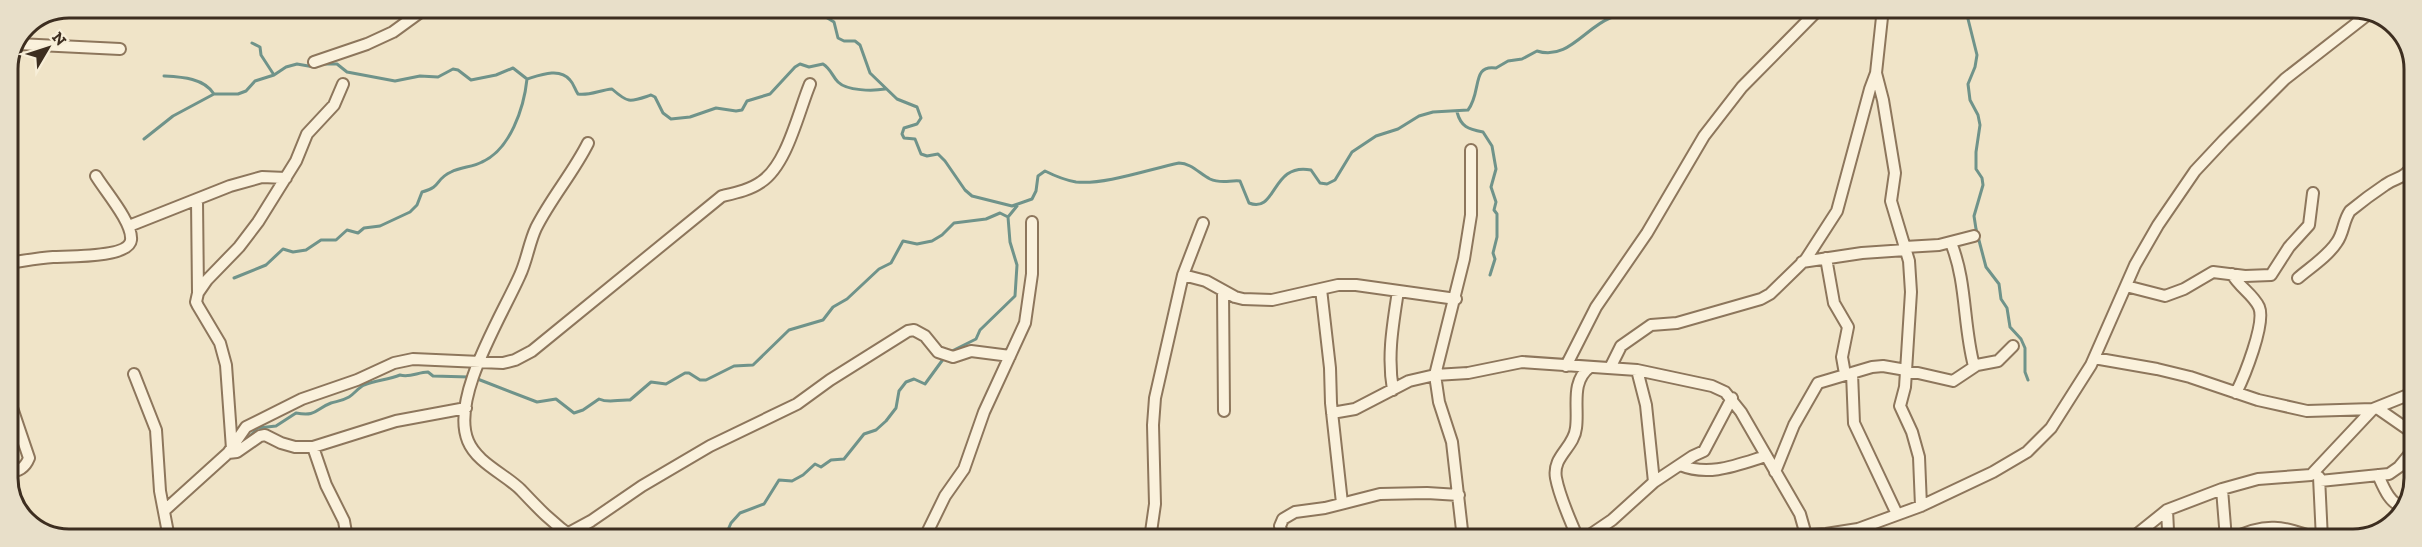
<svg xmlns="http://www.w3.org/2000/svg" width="2422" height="547" font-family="'Zilla Slab',serif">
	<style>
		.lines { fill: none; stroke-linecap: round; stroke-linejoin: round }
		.stream { stroke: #6f938a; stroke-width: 3 }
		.minor-casing { stroke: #8d765c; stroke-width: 14 }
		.minor { stroke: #faf1dc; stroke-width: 10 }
		.rim { fill: none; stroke: #3d2e20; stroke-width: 3 }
	</style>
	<rect width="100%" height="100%" fill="#f0e4c8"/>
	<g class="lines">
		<path class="stream" d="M822,8L824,16L834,22L838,38L844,41H855L860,45L870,73L897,99L917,107L921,118L917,124L904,128L902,134L904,138L915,139L921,154L927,156L938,154L945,161L965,190L972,196L1012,206L1032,199L1036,191L1038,176L1045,171C1055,176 1064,180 1076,182C1105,185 1150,169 1179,163C1191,163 1200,174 1210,179C1221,184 1230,180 1240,181L1249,203C1277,214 1271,162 1311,170L1320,183L1327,184L1335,180L1352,152L1376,136L1398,129L1419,116L1433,112L1468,110C1482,92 1471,64 1496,68L1508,61L1522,59L1537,51C1567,61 1585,28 1610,18C1627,11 1642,22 1664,8
			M1968,9V19L1977,55L1975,67L1968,84L1970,100L1978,115L1980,125L1976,152V169L1982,178L1983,185L1974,216L1976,229L1986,267L1999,284L2001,299L2007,308L2010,327L2021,339L2025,348V372L2028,380
			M252,43L260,47L261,55L274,75
			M324,64H337L347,72L395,81L420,76L438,77L453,69L458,70L471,80L496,75L513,68L527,79
			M164,76C182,77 204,78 214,94
			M527,79C540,75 560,67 570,80C574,84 575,90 578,94C589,96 600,90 612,89C629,104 630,102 651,95L655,97L663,113L671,119L690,117L716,108L736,111L742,110L747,101L770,94L795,67L800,64L809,67L823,64C831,69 832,76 838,82C847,91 873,91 885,89
			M1457,112C1461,127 1468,129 1483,132L1492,146L1496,169L1491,187L1496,202L1494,210L1497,214V237L1493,253L1495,259L1490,275
			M144,139L173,116L214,94H238L246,91L255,81L274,75L286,67L297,64L314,67
			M234,278L266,265L283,249L293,252L306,250L321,240H336L347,230L358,233L364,228L380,226L410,212L417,205L422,192C442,187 435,179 451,172C461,167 473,167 482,162C510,150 524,108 527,79
			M948,353L976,339L980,330L1015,296L1017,265L1010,242L1008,217L1017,206
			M475,378L537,402L556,399L574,413L583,410L599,399C610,404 618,399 630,400L651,382L666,384L685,373H689L700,380H706L734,366L753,365L789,330L823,320L833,307L847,299L879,269L891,263L903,241L917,244L932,241L942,235L954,223L986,219L1000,213L1008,217
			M245,441L258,428L276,426L296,413C317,417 315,409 331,403C338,401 342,401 349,397C354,394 358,388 364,385C376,380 388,380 400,375C410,378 418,372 428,372L433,376L469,377
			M724,539L731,523L740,513L764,504L779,480L792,481L803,475L815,464L821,467L831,460L844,459L864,434L876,430L886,421L896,408L899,391L906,382L914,379L925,384L944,358"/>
		<g class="minor-casing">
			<path id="minor" d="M1883,8L1876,73L1883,100L1895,173L1891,201L1909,261L1911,292L1905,387L1900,406L1912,432L1919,457L1921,506
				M18,44L120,49
				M314,62L367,44L393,32L426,8
				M197,200L198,293
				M129,226L230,186L262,177L286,178
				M1951,243C1967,282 1963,325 1974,366
				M1905,247L1939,245L1974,236
				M1826,258L1834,303L1848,327L1842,357L1845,374
				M1802,262L1862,253L1906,250
				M8,263C23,261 38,258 53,257C67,256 129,258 131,240C133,223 105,191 96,176
				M2232,274C2239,287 2253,294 2259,307C2266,323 2244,377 2236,393
				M1183,275L1206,281L1235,297L1243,299L1272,300L1338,285H1356L1456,299
				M2298,278C2311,267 2328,256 2337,242C2344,232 2343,221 2350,211C2361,202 2373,193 2385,185C2399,175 2405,181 2414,161
				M2126,286L2165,296L2184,289L2213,272L2245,276L2271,275L2289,247L2309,225L2313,193
				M1321,289L1330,368L1331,403L1342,503
				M1223,291L1224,411
				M2094,358L2157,369L2190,377L2258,400L2307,411L2373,409L2413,393
				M1566,366L1596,307L1647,233L1704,136L1742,87L1820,8
				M1610,368L1621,346L1651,325L1677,323L1761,299L1770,294L1806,259L1837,211L1870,89L1876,73
				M1637,370L1646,405L1654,482
				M1852,373L1854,423L1897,514
				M1906,373H1918L1953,381L1977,365L1998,361L2013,346
				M134,374L156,430L160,491L169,538
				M1393,390C1387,356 1393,324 1398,291
				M8,396L29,458C25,468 19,472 8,472
				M2377,408L2413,433
				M1332,413L1355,409L1409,381L1435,375L1468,373L1522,362L1637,370L1712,386L1725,392L1741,412L1800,514L1806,535
				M313,447L326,485L344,521L347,538
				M232,449L226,365L220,343L198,306L196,302L198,293L207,280L239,247L258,222L296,161L307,134L334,105L343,84
				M228,453L237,452L260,436L265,435L281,443L295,447H313L396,421L466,408
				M1680,465C1709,477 1737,465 1766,456
				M1775,472L1794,425L1818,383L1872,367L1883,366L1906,370
				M2378,475C2383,486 2390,505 2403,506
				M2319,477L2322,539
				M2320,481L2389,474L2399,467L2413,450
				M2222,489L2226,539
				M165,510L228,453L246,427L302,399L357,380L394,363L413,359L503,363L515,360L532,351L722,196C735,193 750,190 761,182C787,165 798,113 810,84
				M2167,510L2168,530L2173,539
				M567,534L591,521L642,486L710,446L797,404L830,380L908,331L914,330L925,336L938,352L953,357L971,351L1010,356
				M575,539C553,524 538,508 521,490C505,474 477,463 468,441C450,398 502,316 520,275C527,260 529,243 536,228C551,198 573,173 588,143
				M924,539L945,496L964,469L984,412L1025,323L1032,274V222
				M1150,539L1155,504L1153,425L1155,398L1183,275L1203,223
				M1283,539L1280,526L1283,519L1295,512L1325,508L1380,494L1427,493L1459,495
				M1463,539L1452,442L1439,402L1435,375L1464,259L1471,215V150
				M1578,539C1570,519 1560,499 1556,478C1552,456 1574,448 1576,428C1579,407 1570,382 1590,367
				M1584,539L1612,520L1654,482L1693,456L1704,451L1732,398
				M1745,539L1826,534L1858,529L1921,506L1993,472L2027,452L2051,428L2091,365L2135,265L2158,225L2195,171L2224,140L2285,79L2371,12
				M2131,539L2167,510L2222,489L2258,479L2311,475L2373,409
				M2232,539C2267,521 2283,527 2319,539"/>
		</g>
		<use href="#minor" class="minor"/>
	</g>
	<path d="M0 0H2422V547H0ZM69 18H2353A51 51 0 0 1 2404 69V478A51 51 0 0 1 2353 529H69A51 51 0 0 1 18 478V69A51 51 0 0 1 69 18Z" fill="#e8dfc9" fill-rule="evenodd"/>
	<path class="rim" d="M69 18H2353A51 51 0 0 1 2404 69V478A51 51 0 0 1 2353 529H69A51 51 0 0 1 18 478V69A51 51 0 0 1 69 18Z"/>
	<g transform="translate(48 48) rotate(51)" stroke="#f7eed8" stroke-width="4.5" paint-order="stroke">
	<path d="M0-4.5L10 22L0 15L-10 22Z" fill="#3d2e20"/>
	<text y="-9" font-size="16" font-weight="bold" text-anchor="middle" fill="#3d2e20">N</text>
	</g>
</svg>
